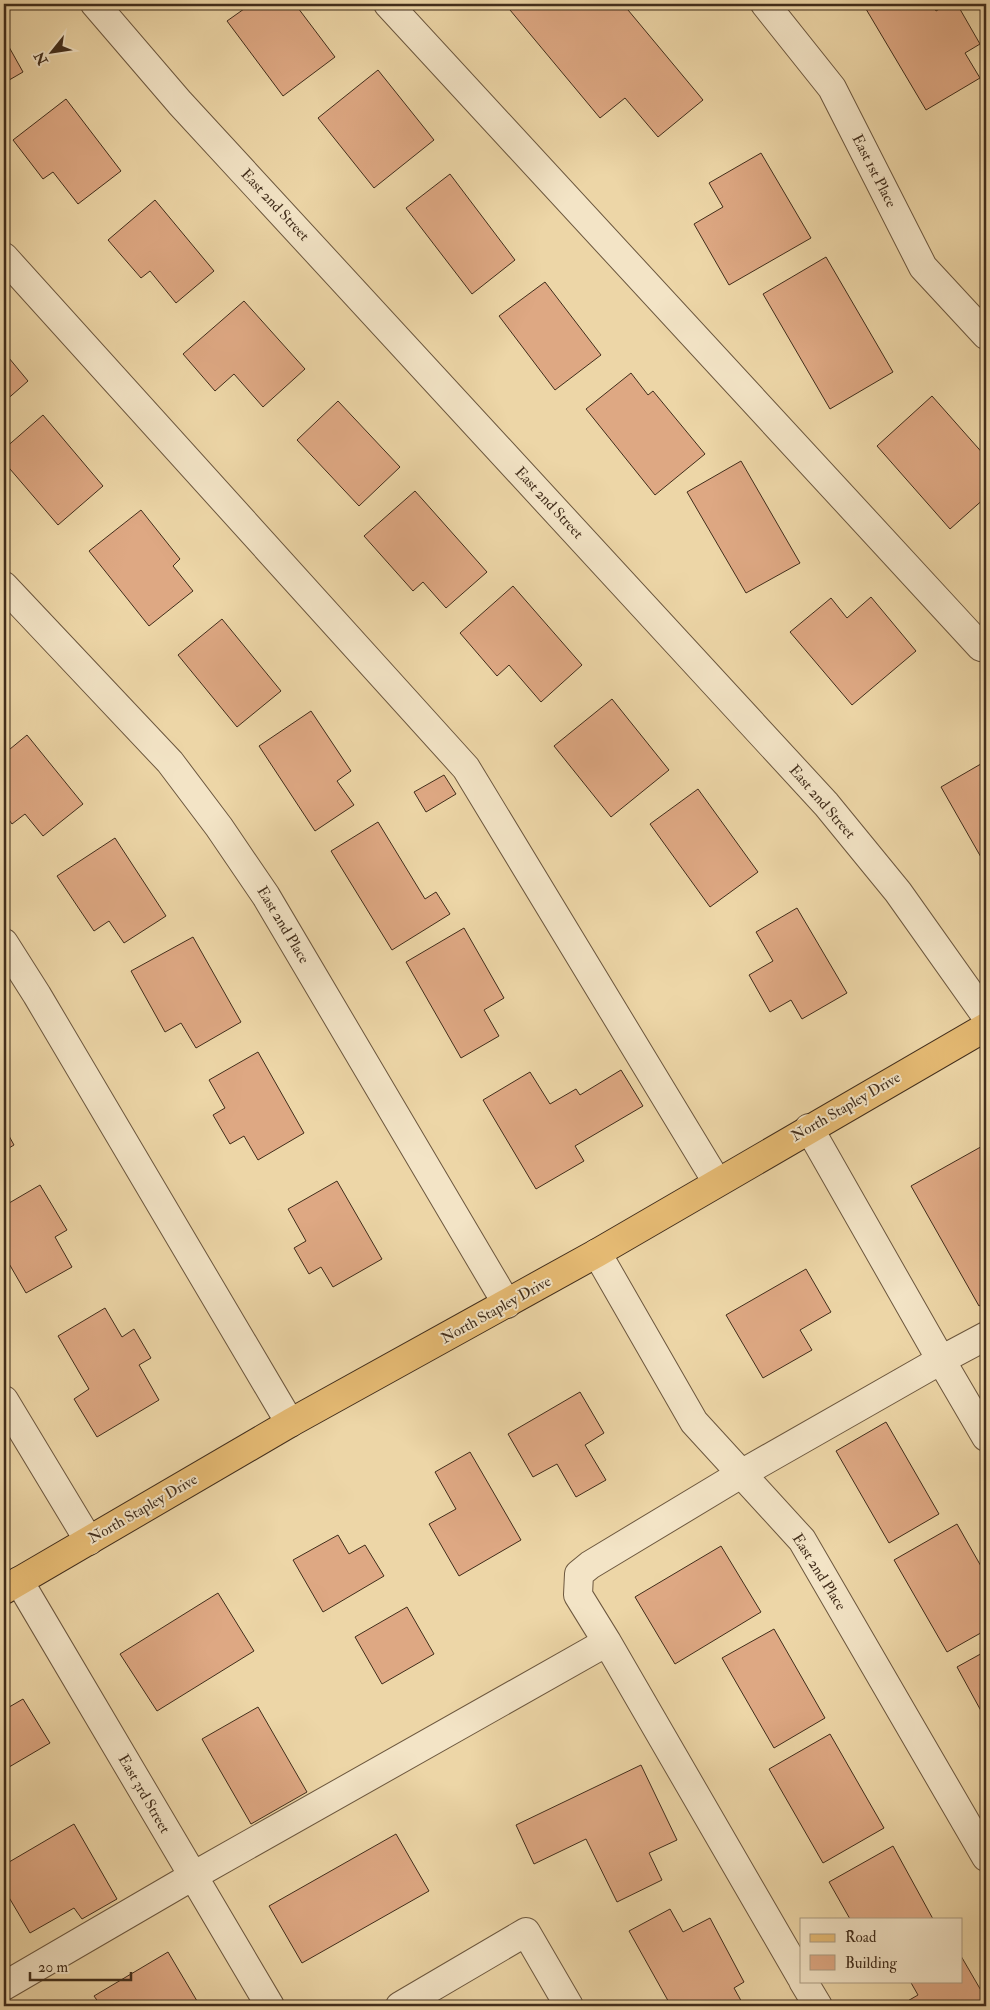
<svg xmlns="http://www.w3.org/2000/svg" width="990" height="2010" font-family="'IM FELL Double Pica',serif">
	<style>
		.building { fill: #dea883; stroke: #412d1b }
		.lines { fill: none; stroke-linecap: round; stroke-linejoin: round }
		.minor-casing { stroke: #6c573e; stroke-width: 30 }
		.major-casing { stroke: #412d1b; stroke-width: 30 }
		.minor { stroke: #f3e4c6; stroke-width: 28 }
		.major { stroke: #e6bb74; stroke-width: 28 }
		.labels { text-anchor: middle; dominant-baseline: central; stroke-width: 4; stroke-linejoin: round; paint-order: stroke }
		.street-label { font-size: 15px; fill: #412d1b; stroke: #f3e4c6 }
	</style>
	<rect width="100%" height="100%" fill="#edd6a7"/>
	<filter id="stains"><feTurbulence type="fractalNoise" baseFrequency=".004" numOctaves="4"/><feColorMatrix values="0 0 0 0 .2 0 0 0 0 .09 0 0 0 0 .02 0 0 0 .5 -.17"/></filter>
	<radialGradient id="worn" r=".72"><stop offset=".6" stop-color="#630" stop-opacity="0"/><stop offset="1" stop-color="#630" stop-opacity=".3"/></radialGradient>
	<path class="building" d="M251,4H295L335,57L283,96L227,21Z
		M505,4H623L703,100L658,137L625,98L600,118Z
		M863,4H932L936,11L948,4H957L980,44L965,53L980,78L926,110Z
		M4,38L23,72L4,83Z
		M378,70L434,140L374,188L318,118Z
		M66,99L121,171L78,204L53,172L43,179L13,140Z
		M761,153L811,238L729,285L694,224L723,207L709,183Z
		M450,174L515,260L472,294L406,208Z
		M155,200L214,271L176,303L150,271L141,278L108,240Z
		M826,257L893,372L830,409L763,294Z
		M545,282L601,355L555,390L499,316Z
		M244,301L305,369L263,407L234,374L215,391L183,354Z
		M4,352L28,381L4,402Z
		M631,373L648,395L653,391L705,454L655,495L586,409Z
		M932,396L986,457V497L950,529L877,446Z
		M338,401L400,467L359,506L297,440Z
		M43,415L103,486L58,525L4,462V449Z
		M741,461L800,563L746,593L687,492Z
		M415,491L487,572L446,608L423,582L413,591L364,536Z
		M141,510L180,559L173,566L193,591L149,626L89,551Z
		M513,586L582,665L541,702L509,665L497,676L460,633Z
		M871,597L916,651L852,705L790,632L831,598L847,618Z
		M222,619L281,691L237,727L178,655Z
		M612,699L669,770L611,817L554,746Z
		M311,711L351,771L337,781L354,805L315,831L259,746Z
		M27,735L83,804L43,836L25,814L12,824L4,813V754Z
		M986,761V866L941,787Z
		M444,775L456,794L426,812L414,792Z
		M698,789L758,872L710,907L650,824Z
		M378,822L425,899L436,892L450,914L392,950L331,851Z
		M115,838L166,916L124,943L109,921L94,931L57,876Z
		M797,908L847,993L802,1019L791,1000L770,1012L749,975L773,961L756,932Z
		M464,928L504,998L484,1010L499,1036L461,1058L406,962Z
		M193,937L241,1022L196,1048L181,1023L165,1032L131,971Z
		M258,1052L304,1133L258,1160L244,1136L230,1144L213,1115L225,1108L209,1080Z
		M621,1070L643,1106L575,1146L584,1161L536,1189L483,1100L530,1072L550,1104L576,1089L580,1095Z
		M4,1127L14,1145L4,1151Z
		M986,1144V1302L979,1306L911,1186Z
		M337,1181L382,1259L333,1287L321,1267L309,1274L294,1248L306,1241L288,1209Z
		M40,1185L67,1230L55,1237L72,1267L26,1293L4,1255V1206Z
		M806,1269L831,1312L800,1330L812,1350L763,1378L726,1315Z
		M105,1308L122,1337L134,1329L151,1358L139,1365L159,1400L97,1437L74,1399L89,1389L58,1336Z
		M580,1392L604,1433L585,1445L606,1480L576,1497L557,1464L533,1477L508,1434Z
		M886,1422L939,1514L889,1543L836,1451Z
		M470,1452L521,1540L459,1576L429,1524L456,1509L435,1472Z
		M957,1524L986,1575V1602L984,1603L986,1606V1630L947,1652L894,1560Z
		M338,1535L349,1554L365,1545L384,1576L323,1612L293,1560Z
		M721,1546L761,1612L675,1664L635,1597Z
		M218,1593L254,1651L157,1711L120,1654Z
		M407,1607L434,1654L382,1684L355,1637Z
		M774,1629L825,1718L774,1748L722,1658Z
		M986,1651V1720L957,1667Z
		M23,1699L50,1743L4,1770V1710Z
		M258,1707L307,1792L251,1824L202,1739Z
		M830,1734L884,1828L823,1863L769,1769Z
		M641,1765L677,1840L649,1853L662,1880L617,1902L586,1839L534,1864L516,1825Z
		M74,1824L117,1899L82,1919L74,1908L30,1933L4,1889V1865Z
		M396,1834L429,1891L302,1963L269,1906Z
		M893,1846L933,1919H850L829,1882Z
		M670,1909L683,1932L710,1918L744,1982L734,1988L744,2006H671L629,1931Z
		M168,1952L200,2006H101L94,1996Z
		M961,1956L986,1999V2006H899L918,1995L910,1981H961Z"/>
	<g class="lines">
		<g class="minor-casing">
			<path id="minor" d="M95,4L180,103L826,804L898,892L986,1016
				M388,4L981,647L986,648
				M765,4L832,88L923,267L986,335
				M4,257L466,768L717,1182
				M4,586L170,762L219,827L266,896L507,1304
				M4,943L37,995L290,1423
				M597,1253L694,1422L802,1540L986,1857
				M986,1336L941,1360L986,1437
				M4,1400L89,1541
				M19,1581L270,2006
				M801,1977L607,1642L578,1595L579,1574L590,1565L741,1474L941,1360L809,1128
				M803,1981L818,2006
				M4,1986L193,1876L607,1642
				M400,2006L526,1932L569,2006"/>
		</g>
		<g class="major-casing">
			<path id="major" d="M4,1590L290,1423L597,1253L986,1027"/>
		</g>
		<use href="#minor" class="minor"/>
		<use href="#major" class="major"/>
	</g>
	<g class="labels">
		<g class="street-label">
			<text transform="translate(874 171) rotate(63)">East 1st Place</text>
			<text transform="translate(275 205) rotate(47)">East 2nd Street</text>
			<text transform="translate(549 503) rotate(47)">East 2nd Street</text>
			<text transform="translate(822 802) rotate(49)">East 2nd Street</text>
			<text transform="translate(283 925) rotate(59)">East 2nd Place</text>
			<text transform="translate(846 1107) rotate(-30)">North Stapley Drive</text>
			<text transform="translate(496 1310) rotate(-29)">North Stapley Drive</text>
			<text transform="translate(143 1509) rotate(-30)">North Stapley Drive</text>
			<text transform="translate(819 1572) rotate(58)">East 2nd Place</text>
			<text transform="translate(144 1794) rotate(60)">East 3rd Street</text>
		</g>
	</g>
	<rect width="990" height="2010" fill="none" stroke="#edd6a7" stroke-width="20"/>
	<rect x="5" y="5" width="980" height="2000" fill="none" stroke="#412d1b" stroke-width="2.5"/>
	<rect x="10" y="10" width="970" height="1990" fill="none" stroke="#412d1b"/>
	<rect x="800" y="1918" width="162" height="65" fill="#f3e4c6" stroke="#ac9b82"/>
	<rect x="810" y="1934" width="25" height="8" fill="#e6bb74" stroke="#ac9b82"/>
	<text x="845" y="1942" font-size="15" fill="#412d1b">Road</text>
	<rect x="810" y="1955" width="25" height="15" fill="#dea883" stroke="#ac9b82"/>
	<text x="845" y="1968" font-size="15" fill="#412d1b">Building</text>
	<g transform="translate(52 52) rotate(240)" stroke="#f3e4c6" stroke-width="4" paint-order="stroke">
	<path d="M0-4L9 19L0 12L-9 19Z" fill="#412d1b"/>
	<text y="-8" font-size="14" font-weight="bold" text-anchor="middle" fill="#412d1b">N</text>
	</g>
	<path d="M30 1972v8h101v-8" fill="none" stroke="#412d1b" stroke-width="2.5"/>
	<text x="38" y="1972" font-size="15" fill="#412d1b" stroke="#f3e4c6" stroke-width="4" paint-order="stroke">20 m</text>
	<rect width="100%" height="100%" filter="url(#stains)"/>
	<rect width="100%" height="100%" fill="url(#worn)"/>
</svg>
